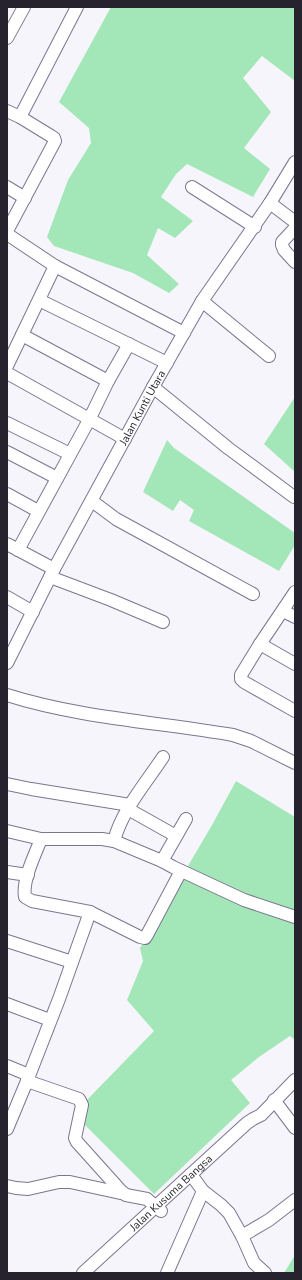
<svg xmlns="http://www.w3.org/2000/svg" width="302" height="1280" font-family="'Nunito Sans',sans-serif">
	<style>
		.green { fill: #a3e7b8 }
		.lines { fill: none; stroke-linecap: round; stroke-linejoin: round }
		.minor-casing { stroke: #7b7690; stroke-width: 14 }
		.minor { stroke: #fff; stroke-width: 12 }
		.labels { text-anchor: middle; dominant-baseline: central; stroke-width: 3; stroke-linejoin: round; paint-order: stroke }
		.street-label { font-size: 11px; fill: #26232e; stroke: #fff }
	</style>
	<rect width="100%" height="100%" fill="#f7f5fc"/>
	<path class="green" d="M111,7H295V81L262,56L243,78L271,112L244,148L270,169L253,197L187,164L176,174L161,197L193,221L175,238L158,228L147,255L179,284L169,293L133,273L54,246L47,237L68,180L91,143L89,128L59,102Z
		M295,397V472L264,444Z
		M167,440L174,448L295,533V545L279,571L189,521L194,510L180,500L173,511L143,492Z
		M236,781L295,817V1040L290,1036L259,1057L231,1080L250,1103L154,1194L82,1122L83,1104L154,1031L127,1000L143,961L140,948L212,825Z
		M295,1255V1273H284Z"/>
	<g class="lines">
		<g class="minor-casing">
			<g id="minor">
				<path d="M7,38L24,7"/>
				<path d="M7,111L20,117L51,136L54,138L55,141L7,231"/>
				<path d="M20,117L77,7"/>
				<path d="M7,187L25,198"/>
				<path d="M192,187L255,227"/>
				<path d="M270,203L295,222"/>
				<path d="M295,228L282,242V245L284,250L295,262"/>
				<path d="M7,234L55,266L184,333"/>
				<path d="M39,300L167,363"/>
				<path d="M202,301L269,356"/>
				<path d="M22,335L108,381"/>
				<path d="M7,366L55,266"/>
				<path d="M7,373L125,439"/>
				<path d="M153,387L228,448L294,497"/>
				<path d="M7,423L70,454"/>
				<path d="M7,452L57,478"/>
				<path d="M7,494L38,511"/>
				<path d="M92,501L116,519L253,594"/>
				<path d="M7,544L54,569"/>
				<path d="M18,550L89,420L108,381L129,344"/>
				<path d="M50,577L111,600L163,622"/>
				<path d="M295,592L260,644L241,675V679L244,682L295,711"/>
				<path d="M7,597L33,612"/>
				<path d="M283,611L295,617"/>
				<path d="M260,644L295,664"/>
				<path id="s1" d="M7,663L54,569L153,387L202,301L270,203L295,162"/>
				<path d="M7,695C80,718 157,722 233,735L251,741L295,763"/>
				<path d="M7,784L31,789L130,805"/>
				<path d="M128,809L176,836"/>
				<path d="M7,831L41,839H102L114,841L162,861L173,867L244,900L295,917"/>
				<path d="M41,839C35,855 22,880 25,897L32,901L90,912L59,999L27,1081L79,1099L82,1105L75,1138L77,1142L121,1191L126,1195L147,1199L161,1211"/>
				<path d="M114,841C122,810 146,783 163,757"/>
				<path d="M162,861L186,819"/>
				<path d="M7,872L28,875"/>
				<path d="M90,912L140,937L145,938L147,935L181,871"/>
				<path d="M7,941L72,962"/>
				<path d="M7,1004L50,1020"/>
				<path d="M7,1066L29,1075"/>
				<path d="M274,1100L295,1128"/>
				<path d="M7,1129L27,1081"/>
				<path d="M190,1175L195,1180L203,1191L221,1205L229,1213L242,1236L254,1263L265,1273"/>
				<path d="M7,1186L16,1188L28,1189L59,1182H70L125,1194"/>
				<path d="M242,1236L269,1220L295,1200"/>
				<path id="s2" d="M83,1273L247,1123L253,1119L261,1115L295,1080"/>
				<path d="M167,1273L203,1191"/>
			</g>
		</g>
		<use href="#minor" class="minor"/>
	</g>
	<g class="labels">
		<g class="street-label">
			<text stroke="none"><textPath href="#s1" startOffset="289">Jalan Kunti Utara</textPath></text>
			<text stroke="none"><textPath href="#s2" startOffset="119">Jalan Kusuma Bangsa</textPath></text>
		</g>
	</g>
	<rect width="302" height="1280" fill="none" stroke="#26232e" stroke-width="16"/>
</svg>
